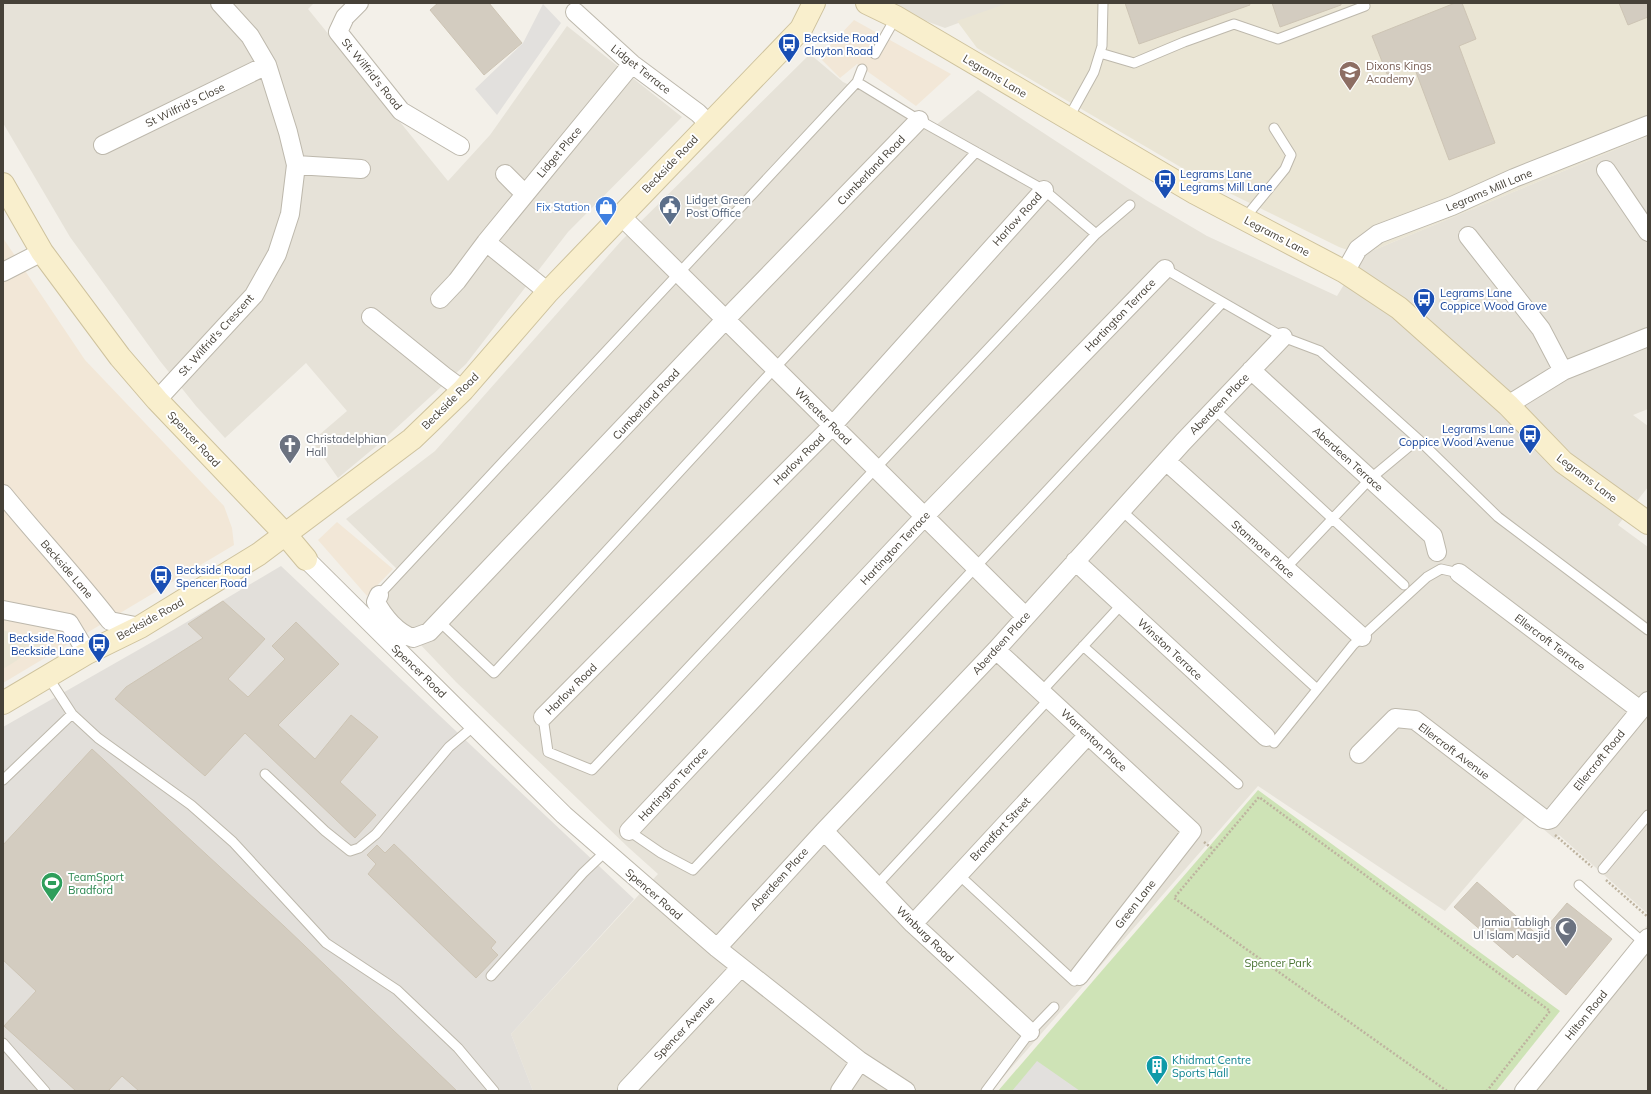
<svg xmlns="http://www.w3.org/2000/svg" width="1651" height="1094" font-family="Mulish,sans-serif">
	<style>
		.residential { fill: #e6e2d8 }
		.commercial { fill: #f2e7d7 }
		.industrial { fill: #e2dfda }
		.education { fill: #eae5d4 }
		.green { fill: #cee3b6 }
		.parking { fill: #e2e0dd }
		.building { fill: #d3ccc0; stroke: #cdc4b4 }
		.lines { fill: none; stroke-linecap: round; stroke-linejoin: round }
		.lane-casing { stroke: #bdb8ac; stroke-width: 11 }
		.street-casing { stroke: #bdb8ac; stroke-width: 20 }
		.secondary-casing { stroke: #cec29d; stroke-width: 24 }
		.path { stroke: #beb39f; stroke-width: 2.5; stroke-dasharray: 2 2; stroke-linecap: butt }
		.lane { stroke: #fff; stroke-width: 9 }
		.street { stroke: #fff; stroke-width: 18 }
		.secondary { stroke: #f9efcd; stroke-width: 22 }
		.labels { text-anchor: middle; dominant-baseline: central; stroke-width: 4; stroke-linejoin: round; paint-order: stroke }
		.transit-label { font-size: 11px; fill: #164399; stroke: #fff; text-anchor: start }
		.education-label { font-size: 11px; fill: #785e54; stroke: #fff; text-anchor: start }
		.street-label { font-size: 11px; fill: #464138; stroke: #fff }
		.service-label { font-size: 11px; fill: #4e5e75; stroke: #fff; text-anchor: start }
		.shop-label { font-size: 11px; fill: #366cbe; stroke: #fff; text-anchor: end }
		.worship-label { font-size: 11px; fill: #5b616d; stroke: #fff; text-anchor: start }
		.leisure-label { font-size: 11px; fill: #27864d; stroke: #fff; text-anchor: start }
		.park-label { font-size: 11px; fill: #487231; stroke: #fff }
		.culture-label { font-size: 11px; fill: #0d838f; stroke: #fff; text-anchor: start }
	</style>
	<rect width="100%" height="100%" fill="#f3f0e9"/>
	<path class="residential" d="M3,3H314L308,9L448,181L490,135L567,26L682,117L568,232L466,364L380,443L338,478L312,441L347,411L306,363L225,438L196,406L160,361L70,237L3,123Z
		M877,3H1012L945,28Z
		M810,54L843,82L935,126L978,90L1146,200L1207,236L1337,296L1362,255L1648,136V409L1633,415L1648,426V487L1618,525L1648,547V914L1559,835L1555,839L1527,815L1445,911L1258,786L991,1091H533L511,1034L658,874L629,848L456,682L378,600L400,572L346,519L435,451L622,240Z
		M1648,924V1091H1517L1577,1020Z"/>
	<path class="commercial" d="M854,20L951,74L916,106L857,64L840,78L819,57Z
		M3,238L85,360L224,506L232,528L234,545L3,683Z
		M337,522L393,569L367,596L318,540Z"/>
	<path class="industrial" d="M281,566L634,899L511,1034L533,1091H3V727L175,629Z"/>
	<path class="education" d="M1008,3H1648V136L1362,255L1339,247L1201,179L977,48L957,21Z
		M3,630L45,643L3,669Z"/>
	<path class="green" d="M1258,790L1560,1011L1496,1091H998Z"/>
	<path class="parking" d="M543,4L561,23L497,115L475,89L523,43Z
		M1037,1061L1080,1091H1012Z"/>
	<path class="building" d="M438,3H489L522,43L484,75L430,10Z
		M1125,3H1249L1250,5L1139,44Z
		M1272,3H1341V5L1280,27Z
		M1455,3H1462L1476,39L1459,46L1495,143L1449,160L1413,64L1387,74L1372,36Z
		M1619,3H1648V17L1628,25Z
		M223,601L265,639L228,679L248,697L285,659L272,646L296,622L339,664L278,725L315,759L351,715L378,737L340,782L376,815L355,838L245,733L205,776L115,699L126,687L203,638L188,624Z
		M92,749L284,926L457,1091H139L122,1076L108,1091H76L4,1026L36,991L3,960V845Z
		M394,844L496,942L491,948L498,955L476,978L368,874L376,864L367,855L377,845L385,853Z
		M1477,882L1539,936L1567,903L1612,939L1566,995L1517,954L1513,958L1454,907Z"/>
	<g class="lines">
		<g class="lane-casing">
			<path id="lane" d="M1100,53L1134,63L1184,42L1234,24L1278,39L1365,6L1364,3
				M875,54L896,17
				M1068,119L1094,72L1102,46L1103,3
				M1244,219L1285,169L1291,155L1274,128
				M1096,234L1130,205
				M1165,269L1283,337L1320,351L1418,439L1498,517L1648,630
				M1214,409L1404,585
				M1121,510L1317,689
				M1285,569L1370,479L1418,439
				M379,595L857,82L862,69
				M440,622L494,673L775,368L976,152
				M1083,646L1238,784
				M48,677L72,714L98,738L191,805L233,842L326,943L397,990L458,1048L494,1091
				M1041,692L1122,604
				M543,717L548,752L592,770L1096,234L1044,190L919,120L857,82
				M1274,743L1353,645L1427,577L1441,569L1459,573
				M265,774L325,831L350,851L359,848L376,834L449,747L474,726
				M3,780L72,714
				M629,831L661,853L693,870L1222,303
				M1603,869L1648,815
				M959,875L1074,981L1078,977
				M1579,885L1644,943
				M876,886L1049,699
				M491,976L583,873L605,852
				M3,1043L45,1091
				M986,1091L1030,1032L1054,1007"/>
		</g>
		<g class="street-casing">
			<path id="street" d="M359,3L345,17L338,32L401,111L460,146
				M575,12L632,64L698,113L709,124
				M103,145L267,65
				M296,165L361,169
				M1606,170L1648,232
				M505,174L525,194
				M621,216L1025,616
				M1468,236L1541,329L1563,371
				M3,272L42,252
				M1345,272L1358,249L1378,234L1452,206L1514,178L1648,125
				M548,292L486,242L632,64
				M440,299L457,281L486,242
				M371,317L444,376L463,390
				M1251,370L1433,536L1437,552
				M157,400L254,295L277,254L290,214L296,165L288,132L267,65L250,36L220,3
				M1508,405L1563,371L1648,337
				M1166,461L1362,637
				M3,494C38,537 76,577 110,621L140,627
				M306,559L564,815L717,948L860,1061L906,1091
				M1075,561L1266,737
				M1459,573L1640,710
				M379,595L376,602C383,616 397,633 413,638L429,632L726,319L919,120
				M3,610L69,623L87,653
				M996,650L1192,831L1079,976
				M543,717L833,425L1044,190
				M1359,754L1395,718L1415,720L1544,819L1548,820L1551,819L1648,701
				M629,831L925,516L1165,269
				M824,831L913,924L1030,1032
				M913,924L1088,735
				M717,948L824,831L996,650L1183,442L1283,337
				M627,1089L741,967
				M840,1091L860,1061
				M1524,1091L1648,938"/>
		</g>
		<g class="secondary-casing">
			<path id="secondary" d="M867,3L896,17L1195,193L1345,272L1399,308L1508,405L1563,462L1648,523
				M3,184L42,252L120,357L157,400L285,534L306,559
				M3,703L87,653L140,627L259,554L412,439L463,390L548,292L801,29L814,3"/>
		</g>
		<path class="path" d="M1555,835L1592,867
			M1204,842L1214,850
			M1606,880L1648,917
			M1447,1091L1174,898L1259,797L1550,1011L1487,1091"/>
		<use href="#lane" class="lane"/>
		<use href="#street" class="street"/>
		<use href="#secondary" class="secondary"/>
	</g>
	<defs>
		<g id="bus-pin" transform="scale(1.15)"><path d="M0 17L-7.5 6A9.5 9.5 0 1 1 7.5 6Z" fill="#1a4fb4" stroke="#fff"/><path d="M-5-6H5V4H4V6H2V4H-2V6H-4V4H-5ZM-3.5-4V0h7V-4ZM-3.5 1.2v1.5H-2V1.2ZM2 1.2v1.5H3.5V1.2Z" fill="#fff"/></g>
		<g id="school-pin" transform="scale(1.15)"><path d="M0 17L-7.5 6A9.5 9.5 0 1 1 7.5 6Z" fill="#8d6e63" stroke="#fff"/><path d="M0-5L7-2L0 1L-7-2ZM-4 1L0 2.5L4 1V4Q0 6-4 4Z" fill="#fff"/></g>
		<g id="civic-pin" transform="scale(1.15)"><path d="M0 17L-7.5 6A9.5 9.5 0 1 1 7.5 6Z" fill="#5c6f8a" stroke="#fff"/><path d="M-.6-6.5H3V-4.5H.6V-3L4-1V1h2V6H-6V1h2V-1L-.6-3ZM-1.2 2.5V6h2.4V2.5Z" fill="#fff"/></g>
		<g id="shop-pin" transform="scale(1.15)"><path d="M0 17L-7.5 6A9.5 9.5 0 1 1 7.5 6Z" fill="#3f7fe0" stroke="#fff"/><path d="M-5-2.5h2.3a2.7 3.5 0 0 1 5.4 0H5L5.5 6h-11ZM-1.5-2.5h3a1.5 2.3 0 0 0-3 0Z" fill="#fff"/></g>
		<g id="church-pin" transform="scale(1.15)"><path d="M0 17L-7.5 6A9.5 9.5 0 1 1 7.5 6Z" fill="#6b7280" stroke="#fff"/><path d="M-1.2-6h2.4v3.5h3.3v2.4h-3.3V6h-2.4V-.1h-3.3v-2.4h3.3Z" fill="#fff"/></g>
		<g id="stadium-pin" transform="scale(1.15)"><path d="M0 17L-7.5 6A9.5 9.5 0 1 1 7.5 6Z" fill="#2e9e5b" stroke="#fff"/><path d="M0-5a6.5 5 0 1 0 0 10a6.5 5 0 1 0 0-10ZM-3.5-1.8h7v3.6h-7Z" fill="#fff"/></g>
		<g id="mosque-pin" transform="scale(1.15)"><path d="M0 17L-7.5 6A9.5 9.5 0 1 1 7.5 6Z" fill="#6b7280" stroke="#fff"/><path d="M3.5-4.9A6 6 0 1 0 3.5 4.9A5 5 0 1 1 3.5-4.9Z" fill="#fff"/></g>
		<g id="building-pin" transform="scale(1.15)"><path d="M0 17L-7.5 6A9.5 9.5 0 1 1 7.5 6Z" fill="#0f9aa8" stroke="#fff"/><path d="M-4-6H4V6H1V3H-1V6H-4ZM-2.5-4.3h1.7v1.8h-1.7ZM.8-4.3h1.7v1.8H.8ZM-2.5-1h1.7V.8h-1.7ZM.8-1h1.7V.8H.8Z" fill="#fff"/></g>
	</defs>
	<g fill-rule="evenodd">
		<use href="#bus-pin" x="789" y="44"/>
		<use href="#school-pin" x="1350" y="72"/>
		<use href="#bus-pin" x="1165" y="180"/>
		<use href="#civic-pin" x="670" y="206"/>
		<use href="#shop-pin" x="606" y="207"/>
		<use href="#bus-pin" x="1424" y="299"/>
		<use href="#bus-pin" x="1530" y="435"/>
		<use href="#church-pin" x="290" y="445"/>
		<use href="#bus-pin" x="161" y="576"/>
		<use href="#bus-pin" x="99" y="644"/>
		<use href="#stadium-pin" x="52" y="883"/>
		<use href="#mosque-pin" x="1566" y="928"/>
		<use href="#building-pin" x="1157" y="1066"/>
	</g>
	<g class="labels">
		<g class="transit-label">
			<text x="804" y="38">Beckside Road<tspan x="804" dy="13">Clayton Road</tspan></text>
			<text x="1180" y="174">Legrams Lane<tspan x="1180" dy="13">Legrams Mill Lane</tspan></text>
			<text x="1440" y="293">Legrams Lane<tspan x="1440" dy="13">Coppice Wood Grove</tspan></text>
			<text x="1514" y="429" text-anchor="end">Legrams Lane<tspan x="1514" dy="13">Coppice Wood Avenue</tspan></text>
			<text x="176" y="570">Beckside Road<tspan x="176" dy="13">Spencer Road</tspan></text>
			<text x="84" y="638" text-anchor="end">Beckside Road<tspan x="84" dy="13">Beckside Lane</tspan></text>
		</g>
		<g class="education-label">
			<text x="1366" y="66">Dixons Kings<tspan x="1366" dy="13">Academy</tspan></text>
		</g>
		<g class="street-label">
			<text transform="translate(641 69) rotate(38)">Lidget Terrace</text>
			<text transform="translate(372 74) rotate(51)">St. Wilfrid's Road</text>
			<text transform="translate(995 76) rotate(31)">Legrams Lane</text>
			<text transform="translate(185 105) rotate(-26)">St Wilfrid's Close</text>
			<text transform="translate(559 152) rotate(-50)">Lidget Place</text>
			<text transform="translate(670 164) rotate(-46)">Beckside Road</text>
			<text transform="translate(871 170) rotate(-46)">Cumberland Road</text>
			<text transform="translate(1489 190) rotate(-23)">Legrams Mill Lane</text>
			<text transform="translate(1017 219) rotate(-48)">Harlow Road</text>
			<text transform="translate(1277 236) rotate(28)">Legrams Lane</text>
			<text transform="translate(1120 315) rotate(-46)">Hartington Terrace</text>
			<text transform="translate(216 335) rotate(-48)">St. Wilfrid's Crescent</text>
			<text transform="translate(450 401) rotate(-45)">Beckside Road</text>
			<text transform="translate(646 404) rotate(-47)">Cumberland Road</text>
			<text transform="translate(1219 404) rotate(-46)">Aberdeen Place</text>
			<text transform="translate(823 416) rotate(45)">Wheater Road</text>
			<text transform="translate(194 439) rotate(47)">Spencer Road</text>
			<text transform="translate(799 459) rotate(-45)">Harlow Road</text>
			<text transform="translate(1348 459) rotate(42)">Aberdeen Terrace</text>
			<text transform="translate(1587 478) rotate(37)">Legrams Lane</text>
			<text transform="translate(895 548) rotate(-47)">Hartington Terrace</text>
			<text transform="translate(1263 549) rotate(42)">Stanmore Place</text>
			<text transform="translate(67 569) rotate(49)">Beckside Lane</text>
			<text transform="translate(150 619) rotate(-29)">Beckside Road</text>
			<text transform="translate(1550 642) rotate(37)">Ellercroft Terrace</text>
			<text transform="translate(1001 643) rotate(-48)">Aberdeen Place</text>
			<text transform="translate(1170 649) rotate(43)">Winston Terrace</text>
			<text transform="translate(419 671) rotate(44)">Spencer Road</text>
			<text transform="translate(571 689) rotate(-45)">Harlow Road</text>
			<text transform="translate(1094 740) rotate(43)">Warrenton Place</text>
			<text transform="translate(1454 751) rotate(37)">Ellercroft Avenue</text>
			<text transform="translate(1599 760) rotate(-51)">Ellercroft Road</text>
			<text transform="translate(673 784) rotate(-47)">Hartington Terrace</text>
			<text transform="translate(1000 829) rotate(-47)">Brandfort Street</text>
			<text transform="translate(779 879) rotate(-48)">Aberdeen Place</text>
			<text transform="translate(654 894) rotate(41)">Spencer Road</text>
			<text transform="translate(1135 904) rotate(-52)">Green Lane</text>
			<text transform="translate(925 934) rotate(44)">Winburg Road</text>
			<text transform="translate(1586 1015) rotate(-51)">Hilton Road</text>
			<text transform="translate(684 1028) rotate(-47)">Spencer Avenue</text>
		</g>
		<g class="service-label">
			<text x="686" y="200">Lidget Green<tspan x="686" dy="13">Post Office</tspan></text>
		</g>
		<g class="shop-label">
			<text x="590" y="207">Fix Station</text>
		</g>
		<g class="worship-label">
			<text x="306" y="439">Christadelphian<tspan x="306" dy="13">Hall</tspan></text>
			<text x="1550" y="922" text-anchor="end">Jamia Tabligh<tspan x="1550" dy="13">Ul Islam Masjid</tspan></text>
		</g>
		<g class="leisure-label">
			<text x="68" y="877">TeamSport<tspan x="68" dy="13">Bradford</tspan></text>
		</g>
		<g class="park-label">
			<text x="1278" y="963">Spencer Park</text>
		</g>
		<g class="culture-label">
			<text x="1172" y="1060">Khidmat Centre<tspan x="1172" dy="13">Sports Hall</tspan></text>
		</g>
	</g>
	<rect width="1651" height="1094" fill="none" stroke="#464138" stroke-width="8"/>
</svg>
